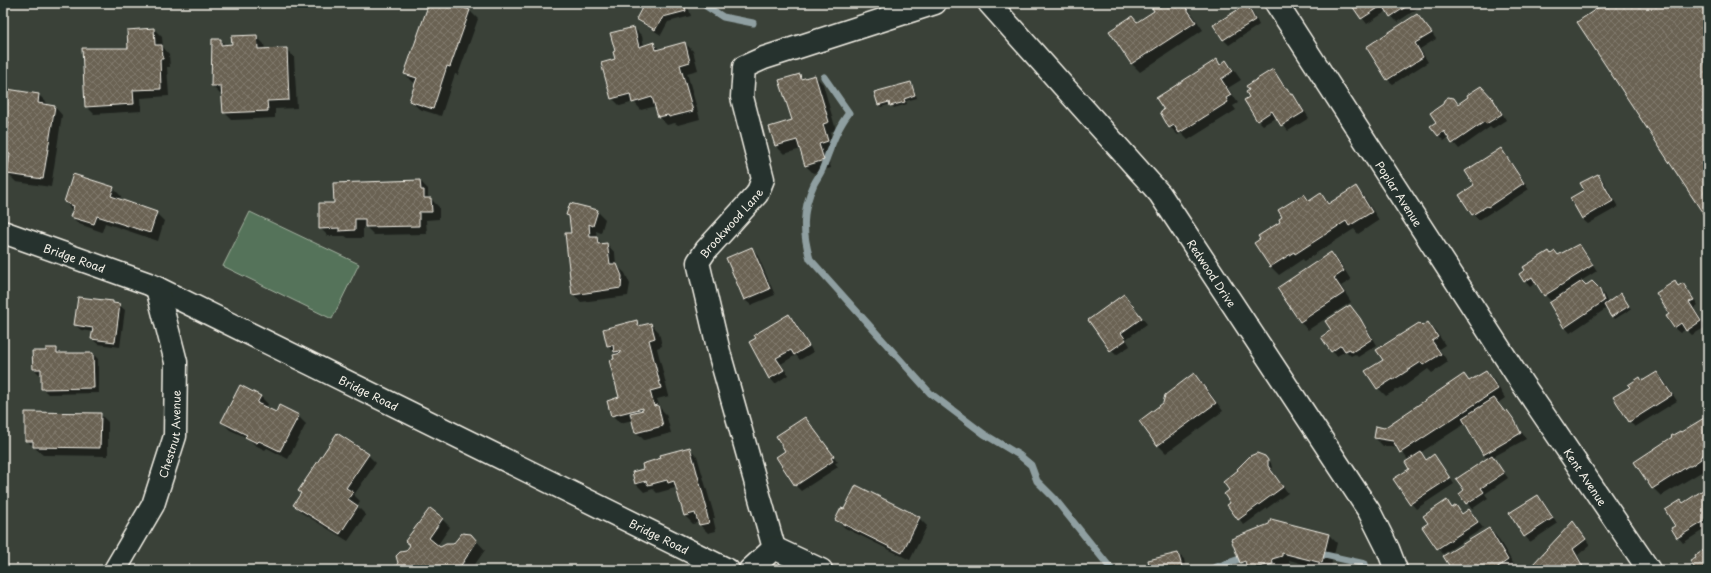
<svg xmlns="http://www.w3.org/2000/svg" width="1711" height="573" font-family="'Playpen Sans',sans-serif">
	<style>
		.garden { fill: #55735a; stroke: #a4b2a1 }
		.shadow { fill: #0007 }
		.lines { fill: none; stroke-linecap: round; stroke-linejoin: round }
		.stream { stroke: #8f9fa1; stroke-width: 7 }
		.building { fill: url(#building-cross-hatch); stroke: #f4f1e8 }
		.minor-casing { stroke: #f4f1e8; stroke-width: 25 }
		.tertiary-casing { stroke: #f4f1e8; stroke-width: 25 }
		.minor { stroke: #26332d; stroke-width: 22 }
		.tertiary { stroke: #26332d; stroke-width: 22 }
		.labels { text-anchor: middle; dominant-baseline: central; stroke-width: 3; stroke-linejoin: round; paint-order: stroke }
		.street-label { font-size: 11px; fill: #f4f1e8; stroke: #26332d }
	</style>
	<defs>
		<pattern id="building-cross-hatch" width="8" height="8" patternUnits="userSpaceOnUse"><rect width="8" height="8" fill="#6a6253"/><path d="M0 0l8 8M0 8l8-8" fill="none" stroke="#80796c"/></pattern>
	</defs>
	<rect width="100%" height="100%" fill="#3a4138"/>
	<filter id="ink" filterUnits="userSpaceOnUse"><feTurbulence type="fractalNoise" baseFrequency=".025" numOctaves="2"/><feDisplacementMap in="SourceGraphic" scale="8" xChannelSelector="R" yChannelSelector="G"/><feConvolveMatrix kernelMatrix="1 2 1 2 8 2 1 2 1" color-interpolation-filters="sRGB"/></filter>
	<g filter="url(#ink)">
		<path class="garden" d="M250,212L359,264L332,319L223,266Z"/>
		<path class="shadow" d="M430,3H447L470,11L478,19L458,75L455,74L441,116L419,109L411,101L417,83L413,82L405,74Z
			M653,3H687L691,16L668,22L661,35L643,24L637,19L650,9Z
			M817,3H825L821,6Z
			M1038,3H1046L1041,6Z
			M1150,3H1185L1203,30L1140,72L1132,64L1110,31L1132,17L1138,23L1155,11Z
			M1351,3H1417L1420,7L1397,22L1387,11L1367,24Z
			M1247,5L1252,11L1259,25L1229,45L1224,40Z
			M1417,15L1427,26L1436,39L1420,49L1428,62L1393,84L1387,79Z
			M634,28L642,36L644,46L654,44L660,50L685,43L693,51L698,70L687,73L700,119L678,125L675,123L667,125L659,117L656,106L641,110L634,102L620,106L612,98L617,60Z
			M154,29L162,37L163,47L169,54L170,67H167L169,96L141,98L142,111L94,114L86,106L129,48L128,30Z
			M256,36L264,44L265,50L286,49L294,57L297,108L275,109V118L232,120L224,112L223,93L220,94L212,86L221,40L226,46L233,45Z
			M1217,60L1221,65L1226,62L1234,70L1241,80L1228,88L1238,103L1233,106L1236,110L1188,140L1181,133L1178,135L1170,127L1161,113Z
			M1273,70L1287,90L1298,101L1309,118L1288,131L1277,117L1263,125L1258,120L1250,97Z
			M799,75L804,79L815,76L823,84L836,130L830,132L835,149L826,152L831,168L813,173L805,165L801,149L784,154L776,146L793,121Z
			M911,83L913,86L917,98L906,101L907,104L894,108L891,104L881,107L879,104Z
			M1487,92L1498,106L1506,120L1492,129L1490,127L1459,149L1449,137L1444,141L1438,135V122L1453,99L1459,104Z
			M39,95L47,103L46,105L54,106L62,115L51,187L16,182L8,174L11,160L4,153L9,127L3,121Z
			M1501,149L1506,155L1529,189L1494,212L1493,211L1479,220L1473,214L1476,185Z
			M1597,175L1603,180L1618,207L1588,224L1582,219L1585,190Z
			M420,181L428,189V196L439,207V219L426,220L427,234L374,235L366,227H363V238H348L345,236H328L320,228L335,204Z
			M1355,187L1363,195L1379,220L1358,234L1354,229L1304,261L1303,259L1279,275L1271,267L1256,243L1282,222L1304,195L1310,201L1321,194L1330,204Z
			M113,188L121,196L120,201L156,213L164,221L158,241L105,223L102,232L79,224L71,216L73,211L65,202Z
			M597,211L605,219L601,233L596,231L597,238L603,245L607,244L615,253L616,265L625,273L630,284L628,296L581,302L573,294L572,233L570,218L567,214Z
			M1579,245L1584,250L1597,271L1581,281L1586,286L1598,288L1604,295L1608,304L1621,295L1631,309L1615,319L1607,308L1570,333L1565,327L1552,302L1545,295L1537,282L1530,287L1525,281L1552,255L1558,256Z
			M752,248L757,254L775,295L751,305L745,300L727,259Z
			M1331,253L1339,261L1351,280L1341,286L1351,302L1308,330L1300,322L1278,288Z
			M1675,283L1679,287L1683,284L1688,290L1698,305L1694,308L1706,327L1692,335L1686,329L1680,333L1674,328L1670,314Z
			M1124,295L1147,324L1126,339L1130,346L1116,355L1111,350Z
			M112,302L115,304L119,305L125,310L120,347L98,344L92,339L93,332L81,330L75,325Z
			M1355,312L1365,325L1377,345L1358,357L1355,354L1351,356L1346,351L1337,356L1332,351Z
			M789,315L794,320L813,352L800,360L796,355L781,364L788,375L775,384L770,378Z
			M636,322L641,326L651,324L659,332L662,346L657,348L669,396L657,399L660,408L666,414L671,433L644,440L636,432L633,420L620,423L612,415L620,398L615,360L617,355L608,346Z
			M1428,323L1436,331L1445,345L1439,349L1448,362L1432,373L1428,369L1402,388L1401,387L1386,396L1378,388L1384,360Z
			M56,349L62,354H93L98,359L99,393L48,394L42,388V374H39L34,369L47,352Z
			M1486,372L1494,380L1505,398L1498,403L1506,413L1507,412L1512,417L1526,439L1493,457L1508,478L1485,494L1488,498L1472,509L1467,503L1465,491L1488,459L1483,454L1466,423L1420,453L1427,460L1434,455L1439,461L1454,484L1416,509L1411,503L1409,461L1399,448L1383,446L1375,438L1384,429L1464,376L1470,381Z
			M1657,373L1663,379L1677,401L1635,427L1630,422L1615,398L1631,387L1640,379L1643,382Z
			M1194,374L1202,382L1223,411L1166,453L1158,445L1164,403Z
			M260,396L268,404L266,408L276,413L298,416L306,424L288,459L267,448L265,450L255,445L248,438L230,430L222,422Z
			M100,414L108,422V456L43,455L26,440Z
			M805,418L838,462L835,463L838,467L801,491L796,486L777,457L787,451Z
			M1703,419L1708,424V468L1661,496L1653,488L1681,434Z
			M689,448L697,456L715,518H713L716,531L708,533L700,525L699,522L693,524L685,516L678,491L675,488L657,493L653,489L644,492L636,484L644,469Z
			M368,455L376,463L354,495L360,501L357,506L366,515L348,541L302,513L294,505Z
			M1265,457L1271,463L1273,473L1288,493L1244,525L1228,505Z
			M1708,491V527L1683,543L1678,537L1677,526L1681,501L1684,504Z
			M1538,496L1543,501L1557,524L1530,542L1525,536Z
			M1446,501L1453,508L1456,506L1463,514L1469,510L1483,528L1443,554L1424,527L1430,524Z
			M919,518L927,526L910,560L845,528L837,520Z
			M442,519L450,527L437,546L440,548L453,545L473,537L485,550L471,570H394L407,552Z
			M1272,521L1329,535L1337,543L1330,570L1316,567L1319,570H1308L1315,567L1289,560L1290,564L1279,567L1280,570H1249L1241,562Z
			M1573,522L1590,545L1578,555L1586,570H1534Z
			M1489,529L1497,537L1516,568L1513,570H1453Z
			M1178,554L1184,559L1186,570H1151Z"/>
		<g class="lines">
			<path class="stream" d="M705,3L706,6L723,17L753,23
				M824,77L849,113C837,128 831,147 824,165C822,172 817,178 814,184C802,210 802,232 810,259L930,393L984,434L1019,455L1031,465L1037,481L1054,498L1112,570
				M1316,553L1365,564
				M1208,570L1248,556"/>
		</g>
		<path class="building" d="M429,3H450L470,10L450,67L447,66L433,109L409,101L417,78L404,74Z
			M652,3H684L686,11L663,17L655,30L636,19L644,4L650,7Z
			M1149,3H1183L1196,22L1131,64L1109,31L1132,16L1137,22L1154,11Z
			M1350,3H1412L1390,17L1383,5L1361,19Z
			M1605,3H1708V221L1577,22Z
			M1247,4L1255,20L1223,40L1213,25Z
			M1417,14L1432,33L1415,43L1423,57L1387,80L1366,47Z
			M634,27L639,47L654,42L656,50L685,42L690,62L680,65L693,111L669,117L668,115L658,117L652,97L632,103L630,94L611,99L601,63L615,59L613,52L615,51L610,33Z
			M154,28L155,45H162L163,59H160L161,89L133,90L134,104L85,107L82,48H128L127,30Z
			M257,35L258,49L287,48L289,100L267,101L268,111L223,113L221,86H211L212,39H221V45L232,44L231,36Z
			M1217,59L1220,65L1226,60L1233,71L1221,79L1231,95L1226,98L1228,102L1179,133L1174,125L1169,128L1160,112L1164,110L1156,98Z
			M1273,69L1285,88H1287L1291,95L1293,94L1304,112L1281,126L1272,111L1257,121L1244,100L1249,97L1246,92L1249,90L1246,86Z
			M800,74L801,79L815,75L829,122L823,124L828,141L819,144L824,160L805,166L797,140L775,146L769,127L792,120L779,80Z
			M911,82L915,95L904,99L905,102L890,106L889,102L878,105L874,92Z
			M1481,86L1493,99L1502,114L1486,124L1484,122L1452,144L1444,131L1438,136L1430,126L1436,122L1430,113L1443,104L1444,100L1448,97L1454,98L1458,104L1468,97L1467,95Z
			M7,89L39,94L38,103L55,106L43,179L7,174L10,154L3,153L9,122L3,121Z
			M1501,148L1524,183L1488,207L1487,206L1472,215L1459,195L1474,185L1465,171Z
			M73,174L114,187L111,196L157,212L150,233L97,216L94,224L70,217L74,206L64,202Z
			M1598,174L1613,201L1582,219L1570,198L1584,190L1580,183Z
			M420,180L421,190H424V198H431L432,212H419V226L365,227V219H355V230L339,231V228L319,229V203H334L333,183Z
			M1356,186L1372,212L1349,226L1346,221L1295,254L1294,252L1270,267L1254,243L1260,239L1258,236L1280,222L1279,219L1282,217L1278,210L1304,194L1309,201L1321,193L1328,204Z
			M570,203L598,210L593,226L589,224L590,237H597L598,244L607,243L610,264H617L622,276L621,288L572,295L565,233H571L569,216L566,215Z
			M1579,244L1593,265L1544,296L1532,277L1524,282L1519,274L1525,270L1523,267L1549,251L1551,254L1555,251L1558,255Z
			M752,247L770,289L744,300L726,258Z
			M1331,252L1344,271L1334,278L1344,293L1300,322L1277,288Z
			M1582,281L1586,285L1592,281L1599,288L1604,301L1564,328L1549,303Z
			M1675,281L1678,286L1683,283L1694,300L1689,302L1701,321L1686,331L1681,323L1674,328L1666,316L1669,314L1656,293Z
			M1621,293L1629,306L1611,317L1604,305Z
			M1124,294L1142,318L1121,333L1126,340L1110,351L1088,320Z
			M78,297L113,301V303L120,304L115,342L91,339L93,328L74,325Z
			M1350,305L1360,318L1372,339L1352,352L1350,349L1345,351L1341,345L1331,352L1321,337L1331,330L1325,321Z
			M789,314L809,346L794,355L791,350L776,358L784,370L769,379L749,342L756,338L754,335Z
			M637,320L638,326L651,323L655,338L649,340L661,388L650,391L654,406L658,405L663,426L635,433L630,413L643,410V408L611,416L607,401L619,397L609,360L614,359L613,355L621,353L620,351L614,352L613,345L607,346L603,329Z
			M1428,322L1438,337L1432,341L1441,354L1423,365L1421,362L1393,380V379L1377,389L1365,371L1383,360L1376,350L1419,323L1422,326Z
			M46,348H57V353H93L94,388L41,389V369H33L32,351H46Z
			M1708,352V374L1701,363L1707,359L1704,354Z
			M1486,371L1498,389L1400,453L1393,441L1374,438L1376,426L1384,428L1464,374L1469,381Z
			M1657,372L1672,395L1629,422L1613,397L1630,387L1628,385L1640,377L1642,381Z
			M1194,373L1216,403L1157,446L1139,421L1163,403L1165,395Z
			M240,385L261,396L257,403L276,412L279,405L299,415L280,451L259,441L257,443L245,437L247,435L221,422Z
			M1494,398L1505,412L1507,410L1515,421L1521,433L1483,455L1462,418Z
			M25,412L101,413L100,448L33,447V441H25Z
			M805,417L834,456L831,458L833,461L795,486L776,457L785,451L776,436Z
			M1704,418L1708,425V452L1700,457L1701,459L1691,466H1688L1652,489L1634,462L1672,437L1671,436L1680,431L1681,432Z
			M337,433L369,454L346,488L353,492L348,499L358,506L340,534L293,505L301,493L298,491Z
			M690,447L707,509L706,510L709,523L699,525L695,513L684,516L674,481L668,483L667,480L648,485L646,481L635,484L632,472L643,469L642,464L661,458L660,455Z
			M1421,452L1426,460L1434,454L1450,478L1410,504L1393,479L1409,469L1405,462Z
			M1257,453L1265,456L1268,460V466L1283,487L1238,520L1227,505L1230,503L1224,494L1229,490L1223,482L1238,470L1237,469L1250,456Z
			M1492,455L1504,473L1481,488L1484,492L1466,504L1459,494L1464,490L1456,479Z
			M856,485L920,517L902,553L835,520L841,508L844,509Z
			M1703,490L1705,492L1708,490V519L1677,538L1671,528L1675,526L1665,510L1681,500L1683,503Z
			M1538,495L1553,518L1524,537L1509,513Z
			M1447,500L1452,508L1456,505L1462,514L1469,509L1478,522L1437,549L1422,527L1428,523L1423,516Z
			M430,508L443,518L429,538L440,547L446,544H453L462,533L471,534L477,541L458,570H392L398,563L396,556L400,552L406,551L410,545L405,541Z
			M1271,519L1329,534L1322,563L1282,553V556L1272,559L1273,564L1247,569L1245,561L1240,563L1231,539L1269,524Z
			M1573,521L1586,539L1573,549L1585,570H1533L1535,568L1533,564Z
			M1489,528L1508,560L1498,567V568L1495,570H1452L1443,556Z
			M1708,547V570H1696L1690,561L1696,558L1695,556Z
			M1178,553L1183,570H1150L1148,560Z"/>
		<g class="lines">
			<g class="minor-casing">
				<g id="minor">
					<path id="s1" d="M989,3L1160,194L1369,511L1388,549L1396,570"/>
					<path id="s2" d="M3,232L149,284L728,570"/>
					<path id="s3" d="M774,548L720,356L698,262L706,250L757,194L763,179L742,97L744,67L764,58L935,3"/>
					<path id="s4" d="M115,570L153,505L175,436L176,362L157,288"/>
					<path d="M750,570L774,548L821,570"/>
				</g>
			</g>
			<g class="tertiary-casing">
				<g id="tertiary">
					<path id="s5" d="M1276,3L1522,383L1649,570"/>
				</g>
			</g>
			<use href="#minor" class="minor"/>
			<use href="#tertiary" class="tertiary"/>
		</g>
	</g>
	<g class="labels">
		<g class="street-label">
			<text stroke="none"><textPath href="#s5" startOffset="227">Poplar Avenue</textPath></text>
			<text stroke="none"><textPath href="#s3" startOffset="347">Brookwood Lane</textPath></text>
			<text stroke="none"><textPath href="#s2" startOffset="76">Bridge Road</textPath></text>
			<text stroke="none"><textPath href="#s1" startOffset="351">Redwood Drive</textPath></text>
			<text stroke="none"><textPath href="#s2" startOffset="400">Bridge Road</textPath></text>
			<text stroke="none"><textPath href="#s4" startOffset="149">Chestnut Avenue</textPath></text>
			<text stroke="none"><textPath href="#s5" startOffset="566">Kent Avenue</textPath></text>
			<text stroke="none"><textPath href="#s2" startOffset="724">Bridge Road</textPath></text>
		</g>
	</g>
	<rect width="1711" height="573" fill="none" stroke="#26332d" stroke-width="16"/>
	<rect x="8" y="8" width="1695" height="557" fill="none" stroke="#f4f1e8" stroke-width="1.5" filter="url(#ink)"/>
</svg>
